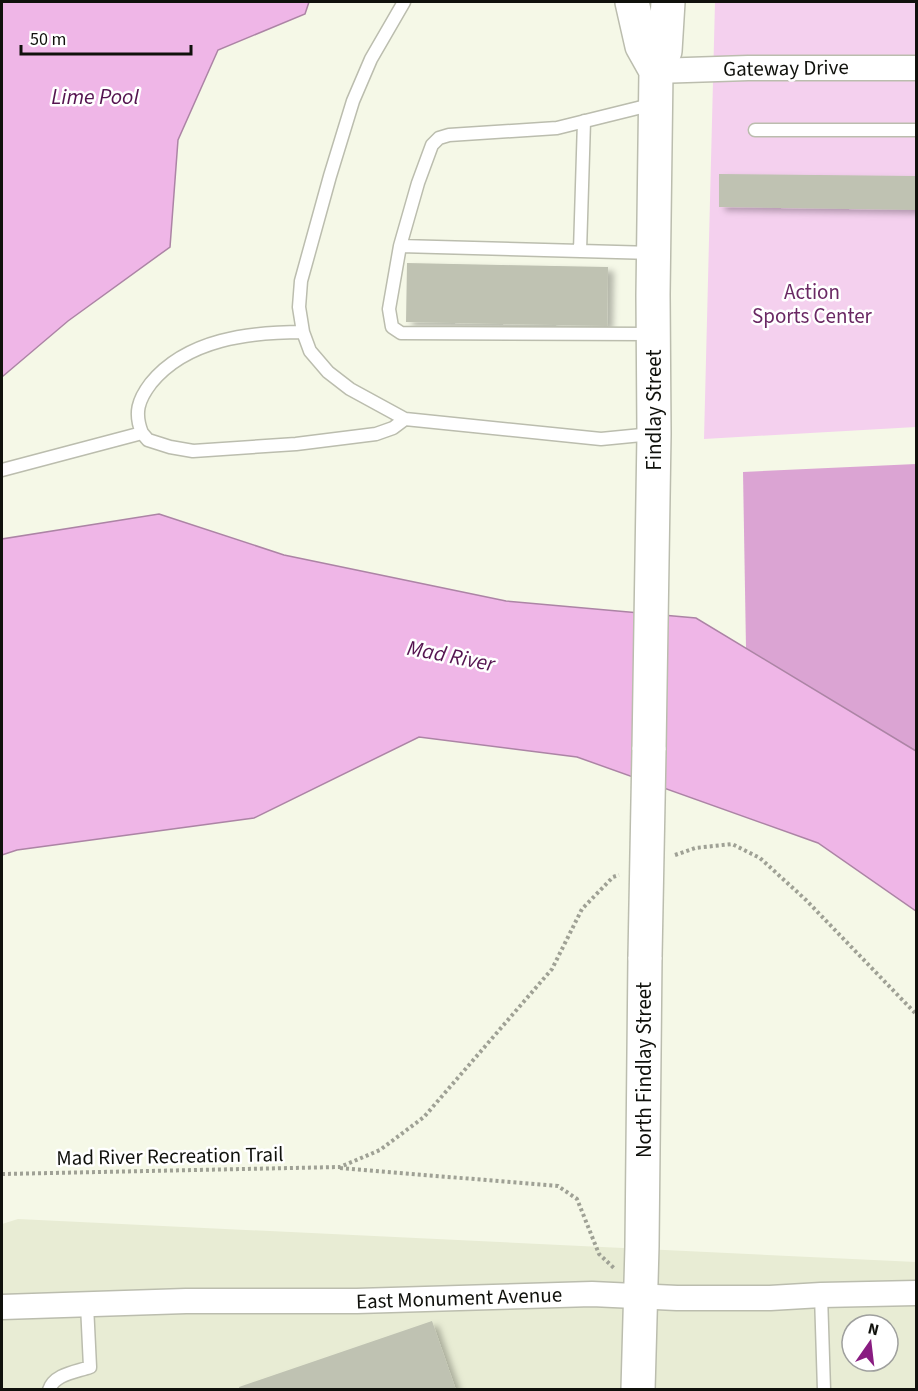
<svg xmlns="http://www.w3.org/2000/svg" width="918" height="1391" font-family="'Source Sans 3',sans-serif">
	<style>
		.built { fill: #e8ecd4; fill-rule: evenodd }
		.green { fill: #f4d0ee }
		.forest { fill: #dba4d3 }
		.water { fill: #efb6e7; stroke: #ac84a5; stroke-width: 1.5 }
		.building { fill: #bfc2b2; filter: url(#shadow) }
		.lines { fill: none; stroke-linecap: round; stroke-linejoin: round }
		.service-casing { stroke: #bbbdae; stroke-width: 15 }
		.minor-casing { stroke: #bbbdae; stroke-width: 27 }
		.secondary-casing { stroke: #bbbdae; stroke-width: 36 }
		.path { stroke: #9fa195; stroke-width: 4; stroke-dasharray: 3 3; stroke-linecap: butt }
		.service { stroke: #fff; stroke-width: 12 }
		.minor { stroke: #fff; stroke-width: 24 }
		.secondary { stroke: #fff; stroke-width: 33 }
		.secondary-bridge-casing { stroke: #bbbdae; stroke-width: 36; stroke-linecap: butt }
		.secondary-bridge { stroke: #fff; stroke-width: 33 }
		.labels { text-anchor: middle; dominant-baseline: central; stroke-width: 5; stroke-linejoin: round; paint-order: stroke }
		.street-label { font-size: 21px; fill: #10110c; stroke: #fff }
		.park-label { font-size: 21px; fill: #6a2964; stroke: #fff }
		.water-label { font-size: 22px; font-style: italic; fill: #551450; stroke: #fff }
	</style>
	<defs>
		<filter id="shadow"><feDropShadow dx="6" dy="4" stdDeviation="3" flood-color="#0004"/></filter>
	</defs>
	<rect width="100%" height="100%" fill="#f5f8e7"/>
	<path class="built" d="M18,1219L916,1262V1389L2,1390V1224ZM852,1325H888V1361H852Z"/>
	<path class="green" d="M715,2H916V427L704,439Z"/>
	<path class="forest" d="M916,464V751L746,648L743,472Z"/>
	<path class="water" d="M2,2H309L305,14L218,50L178,140L170,247L68,321L2,377Z
		M159,514L284,555L506,601L696,618L916,751V911L818,843L577,757L419,737L254,818L17,850L2,855V539Z"/>
	<path class="building" d="M719,174L916,176V210L719,207Z
		M407,263L608,267L607,326L406,322Z
		M432,1321L456,1390H240L239,1387Z"/>
	<g class="lines">
		<g class="service-casing">
			<path id="service" d="M755,130H916
				M400,246L389,309L392,327L401,333L652,334
				M580,251L584,121
				M653,253L400,246L418,183L432,145L439,138L449,135L557,128L654,104
				M303,332L299,307L301,281L330,176L353,101L371,59L404,2
				M142,433C134,413 138,400 151,383C187,339 250,332 303,332L310,351L328,372L350,389L405,419L601,439L652,434
				M2,470L142,433L148,440L170,447L193,451L296,444L376,434L393,428L405,419
				M821,1295L824,1390
				M49,1390C54,1374 76,1372 90,1367L87,1305"/>
		</g>
		<g class="minor-casing">
			<path id="minor" d="M656,71L748,68H916
				M2,1307L186,1301H357L592,1294L677,1298H770L821,1295L916,1293"/>
		</g>
		<g class="secondary-casing">
			<path id="secondary" d="M632,2L642,46L656,71
				M649,750L654,434L653,295L656,71L665,51L668,2
				M638,1390L642,1246L645,957"/>
		</g>
		<path class="path" d="M675,855L695,848L732,844L760,858L806,900L916,1014
			M340,1168L558,1186L577,1199L599,1254L615,1269
			M2,1174L340,1167L380,1150L424,1117L552,969L582,909L613,877L619,875"/>
		<use href="#service" class="service"/>
		<use href="#minor" class="minor"/>
		<use href="#secondary" class="secondary"/>
		<g class="secondary-bridge-casing">
			<path id="secondary-bridge" d="M645,957L649,750"/>
		</g>
		<use href="#secondary-bridge" class="secondary-bridge"/>
	</g>
	<g class="labels">
		<g class="street-label">
			<text transform="translate(786 68) rotate(-1)">Gateway Drive</text>
			<text transform="translate(654 410) rotate(-90)">Findlay Street</text>
			<text transform="translate(644 1070) rotate(-90)">North Findlay Street</text>
			<text transform="translate(170 1156) rotate(-1)">Mad River Recreation Trail</text>
			<text transform="translate(459 1298) rotate(-2)">East Monument Avenue</text>
		</g>
		<g class="park-label">
			<text x="812" y="292">Action<tspan x="812" dy="24">Sports Center</tspan></text>
		</g>
		<g class="water-label">
			<text x="95" y="97">Lime Pool</text>
			<text transform="translate(451 656) rotate(11)">Mad River</text>
		</g>
	</g>
	<rect width="918" height="1391" fill="none" stroke="#10110c" stroke-width="6"/>
	<g transform="translate(870 1343) rotate(14)"><circle r="28" fill="#ffffff" stroke="#9fa09e" stroke-width="1.5"/>
	<path d="M0-4.5L10 22L0 15L-10 22Z" fill="#891c81"/>
	<text y="-9" font-size="16" font-weight="bold" text-anchor="middle" fill="#10110c">N</text>
	</g>
	<path d="M21 45v9h170v-9" fill="none" stroke="#10110c" stroke-width="3"/>
	<text x="30" y="45" font-size="18" fill="#10110c" stroke="#ffffff" stroke-width="4.5" paint-order="stroke">50 m</text>
</svg>
